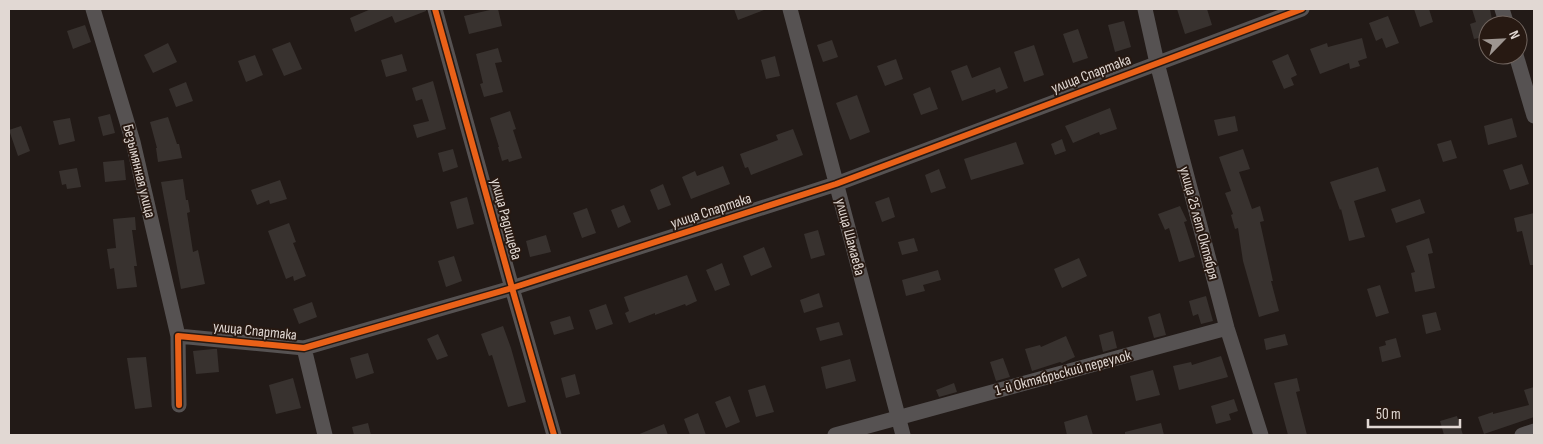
<svg xmlns="http://www.w3.org/2000/svg" width="1543" height="444" font-family="'Sofia Sans Condensed',sans-serif">
	<style>
		.building { fill: #38322f }
		.lines { fill: none; stroke-linecap: round; stroke-linejoin: round }
		.minor { stroke: #565252; stroke-width: 15 }
		.cycleway-casing { stroke: #271912; stroke-width: 9 }
		.cycleway { stroke: #ea6118; stroke-width: 6 }
		.labels { text-anchor: middle; dominant-baseline: central; stroke-width: 4; stroke-linejoin: round; paint-order: stroke }
		.street-label { font-size: 15px; fill: #e1d8d3; stroke: #271912 }
	</style>
	<rect width="100%" height="100%" fill="#221a17"/>
	<path class="building" d="M371,9H426V11L395,23L392,16L355,32L350,18Z
		M494,9H498L502,26L469,34L464,16Z
		M734,9H764V10L738,20Z
		M1177,9H1207L1212,25L1185,34Z
		M1414,9H1429L1433,22L1420,27Z
		M1472,9H1490L1493,25H1488V36L1474,39L1470,24L1476,22Z
		M1388,16L1399,43L1386,48L1382,38L1376,41L1369,23Z
		M1124,21L1131,47L1115,52L1108,25Z
		M85,25L91,42L73,49L67,31Z
		M1078,29L1088,58L1073,63L1063,34Z
		M1362,38L1367,58L1358,61L1360,66L1350,69L1349,63L1320,74L1310,49L1327,43L1328,47Z
		M832,40L838,57L823,62L817,45Z
		M290,42L302,69L284,76L272,49Z
		M168,43L177,62L153,73L144,55Z
		M1034,45L1044,75L1024,82L1014,52Z
		M498,48L502,62L495,63L503,92L484,97L480,84L483,83L476,54Z
		M402,54L407,71L386,77L381,60Z
		M1288,54L1297,75L1291,78L1294,85L1284,89L1272,61Z
		M255,55L263,75L246,82L238,61Z
		M775,56L780,76L766,79L761,60Z
		M896,59L903,79L885,86L877,66Z
		M967,65L972,78L1000,67L1008,88L996,93L995,89L962,101L951,71Z
		M433,81L446,129L417,138L413,125L429,121L422,99L416,101L412,88Z
		M186,82L193,101L176,107L169,89Z
		M930,87L938,109L921,115L913,94Z
		M857,95L870,132L850,140L836,103Z
		M1110,108L1117,129L1100,135L1099,132L1073,143L1065,126Z
		M510,111L516,129L513,130L522,158L509,162L508,159L502,161L498,147H499L490,118Z
		M110,114L115,133L103,136L98,117Z
		M1235,116L1238,131L1218,136L1214,120Z
		M168,117L177,144H179L182,158L158,162L156,148H157L150,122Z
		M70,118L75,141L59,145L53,121Z
		M1512,118L1517,137L1488,145L1484,126Z
		M21,126L30,151L18,156L9,130Z
		M793,129L803,155L751,175L748,167L745,168L740,154L778,140L776,135Z
		M1062,139L1066,151L1055,155L1051,144Z
		M1451,140L1457,158L1443,162L1437,144Z
		M1016,142L1024,164L971,180L964,159Z
		M453,149L458,167L443,172L438,153Z
		M1243,149L1250,169L1239,172L1252,209L1260,206L1264,221L1260,222L1273,281H1271L1279,311L1259,317L1243,261L1238,228L1235,229L1231,215L1233,214L1225,193L1231,191L1219,157Z
		M124,160L126,180L105,182L103,162Z
		M1522,164L1529,184L1510,190L1503,170Z
		M723,166L730,184L691,199L682,177L695,171L697,176Z
		M1378,167L1386,191L1354,201L1365,237L1349,241L1341,209L1340,210L1330,182Z
		M77,168L81,187L67,189L66,184L62,185L59,171Z
		M939,169L946,188L931,193L925,175Z
		M183,179L186,200H188L190,212L187,213L193,252L198,250L205,284L181,289L161,182Z
		M280,180L287,199L270,204L269,200L257,205L251,190Z
		M663,184L671,205L658,210L650,190Z
		M467,197L474,224L457,229L450,202Z
		M889,197L895,217L882,222L875,202Z
		M1420,199L1425,213L1396,223L1391,209Z
		M624,205L631,222L618,228L611,210Z
		M1180,206L1187,221L1184,222L1195,257L1179,262L1169,228L1165,230L1158,214Z
		M587,208L596,233L582,238L573,213Z
		M1534,213V265H1530L1522,231L1517,232L1514,218Z
		M135,217L136,230H132L137,266H134L137,287L117,289L114,268L110,269L107,249L116,248L113,219Z
		M289,223L296,242L293,243L306,276L294,281L293,276L286,279L268,231Z
		M818,230L825,255L811,259L804,234Z
		M546,235L551,252L530,257L526,241Z
		M914,238L918,251L902,255L898,242Z
		M1429,238L1433,253L1428,254L1435,288L1415,292L1411,273L1415,272L1406,246Z
		M764,247L772,267L751,276L743,256Z
		M454,256L462,281L446,287L438,261Z
		M1079,258L1087,276L1062,288L1054,269Z
		M722,263L730,285L715,291L706,270Z
		M938,270L941,280L923,285L925,291L906,296L902,280Z
		M687,275L697,301L686,306L685,304L655,315V313L629,323L625,313L629,311L624,297Z
		M1380,285L1389,313L1376,317L1367,289Z
		M819,293L823,307L804,313L800,300Z
		M1206,296L1213,321L1201,324L1198,314L1193,316L1189,301Z
		M312,302L317,317L299,324L293,309Z
		M606,304L613,324L596,330L589,310Z
		M1436,312L1441,330L1426,334L1422,315Z
		M1160,313L1166,335L1154,338L1148,317Z
		M570,316L574,329L554,335L550,322Z
		M839,322L843,335L820,341L816,328Z
		M503,326L511,348L526,402L508,407L492,355L489,356L481,334Z
		M1113,331L1117,348L1103,352L1099,335Z
		M438,334L448,356L437,360L427,339Z
		M1285,334L1288,345L1266,350L1264,339Z
		M1066,336L1075,357L1062,363L1060,362L1032,371L1025,349L1040,345L1041,347Z
		M1396,338L1401,357L1382,362L1379,347L1386,345L1385,341Z
		M213,349H217L219,372L196,374L193,351Z
		M368,353L374,373L356,379L350,358Z
		M1221,356L1228,377L1179,390L1173,366L1191,362L1192,365Z
		M146,357L152,407L135,409L127,358Z
		M1003,358L1010,377L996,381L990,362Z
		M850,359L856,381L826,389L821,367Z
		M1153,370L1160,395L1136,401L1130,376Z
		M575,374L580,394L566,398L561,378Z
		M293,378L301,408L276,414L269,385Z
		M1297,378L1300,391L1296,392L1307,435H1288L1274,383Z
		M954,383L957,392L939,397L936,390Z
		M765,385L774,412L756,417L748,390Z
		M1534,387V417L1484,434L1478,417L1493,412V414L1529,405L1524,390Z
		M730,396L740,422L726,428L715,402Z
		M1234,399L1238,411L1229,414L1231,420L1216,424L1211,406Z
		M698,413L706,435H690L684,419Z
		M1087,415L1093,435H1067L1064,422Z
		M1457,416L1463,435H1444L1440,421Z
		M368,423L371,435H354L352,427Z
		M1161,423L1164,435H1125V432Z
		M664,424L668,435H637Z"/>
	<g class="lines">
		<path class="minor" d="M93,9L133,142L178,336
			M435,9L512,288L554,435
			M790,9L903,435
			M1145,9L1157,63L1227,328L1261,435
			M1502,9L1507,25
			M1516,55L1534,116
			M304,348L325,435
			M179,405L178,336L304,348L512,288L836,184L1302,9
			M835,435L1227,328
			M1522,435L1534,431"/>
		<g class="cycleway-casing">
			<path id="cycleway" d="M435,9L512,288L554,435
				M179,405L178,336L304,348L512,288L836,184L1302,9"/>
		</g>
		<use href="#cycleway" class="cycleway"/>
	</g>
	<g class="labels">
		<g class="street-label">
			<text transform="translate(1091 74) rotate(-21)">улица Спартака</text>
			<text transform="translate(139 171) rotate(76)">Безымянная улица</text>
			<text transform="translate(711 211) rotate(-18)">улица Спартака</text>
			<text transform="translate(506 219) rotate(75)">улица Радищева</text>
			<text transform="translate(1199 223) rotate(75)">улица 25 лет Октября</text>
			<text transform="translate(850 237) rotate(75)">улица Шамаева</text>
			<text transform="translate(255 331) rotate(6)">улица Спартака</text>
			<text transform="translate(1063 373) rotate(-15)">1-й Октябрьский переулок</text>
		</g>
	</g>
	<rect width="1543" height="444" fill="none" stroke="#e1d8d3" stroke-width="20"/>
	<g transform="translate(1503 40) rotate(66)"><circle r="24" fill="#271912" stroke="#71655f"/>
	<path d="M0-4L9 19L0 12L-9 19Z" fill="#9e9691"/>
	<text y="-8" font-size="14" font-weight="bold" text-anchor="middle" fill="#e1d8d3">N</text>
	</g>
	<path d="M1368 419v8h92v-8" fill="none" stroke="#e1d8d3" stroke-width="2.5"/>
	<text x="1376" y="419" font-size="15" fill="#e1d8d3" stroke="#271912" stroke-width="4" paint-order="stroke">50 m</text>
</svg>
